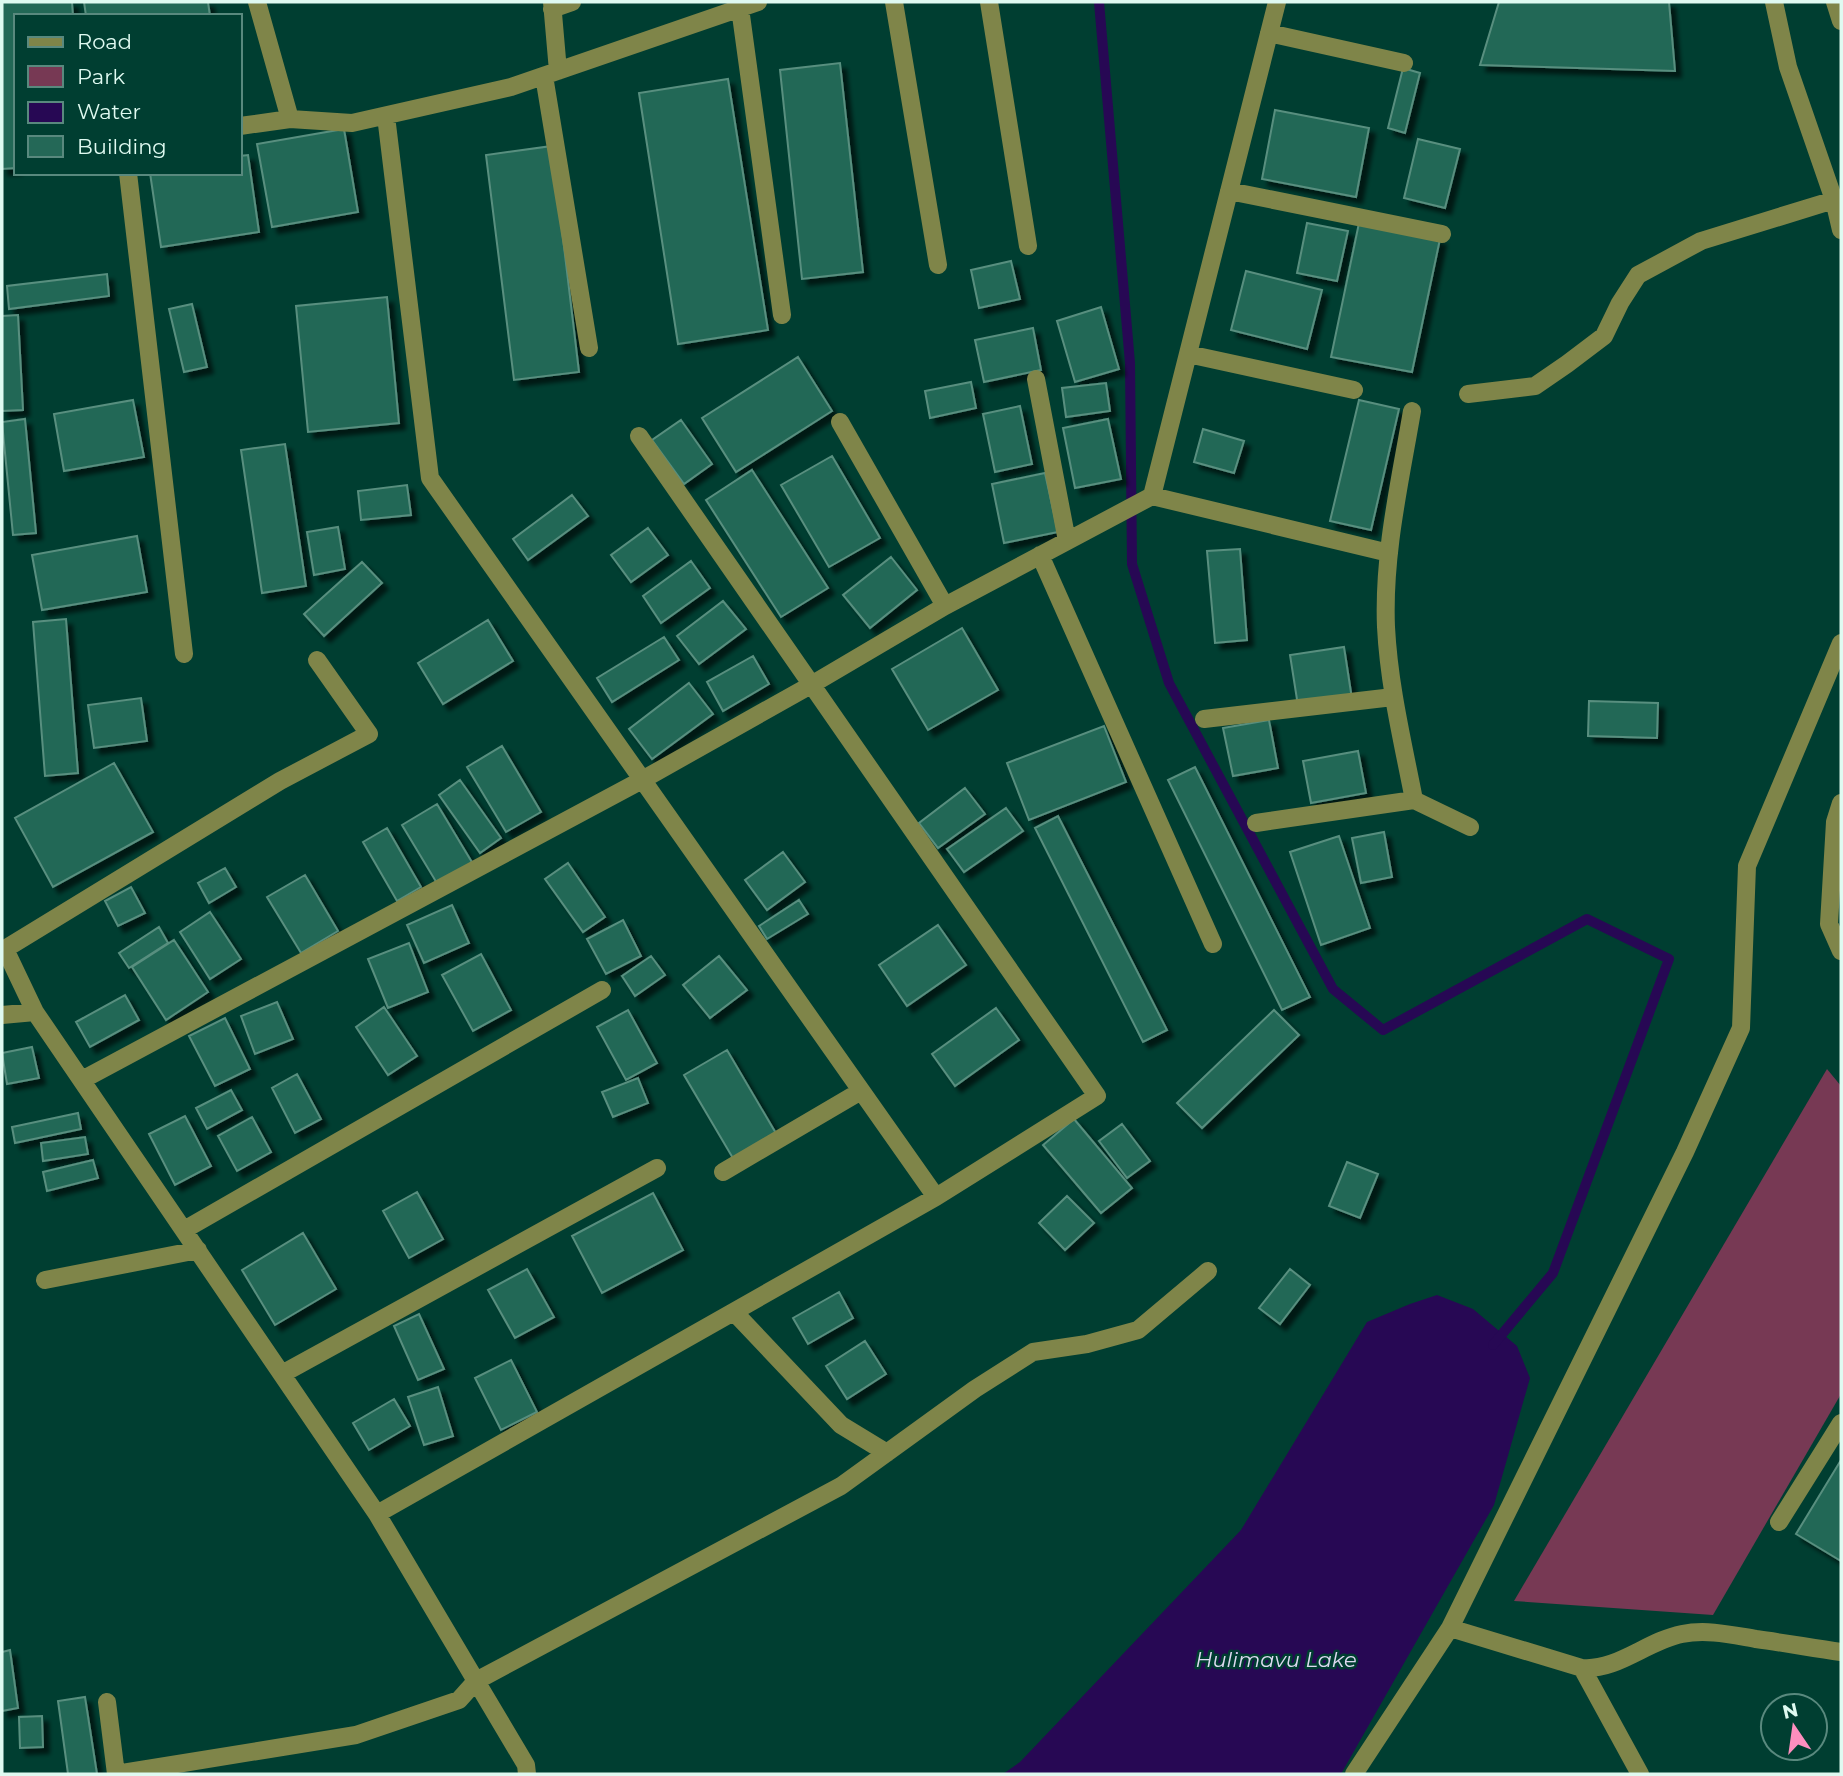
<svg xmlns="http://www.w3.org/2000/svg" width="1843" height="1776" font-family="Montserrat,sans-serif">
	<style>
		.green { fill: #773954 }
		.water { fill: #270854 }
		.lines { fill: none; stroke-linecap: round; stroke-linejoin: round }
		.stream { stroke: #270854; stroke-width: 10 }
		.building { fill: #246857; stroke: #598f7f; stroke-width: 2; filter: url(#shadow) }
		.minor { stroke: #7f8549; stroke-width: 18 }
		.labels { text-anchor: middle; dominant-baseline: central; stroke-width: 5; stroke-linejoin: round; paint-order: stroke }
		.water-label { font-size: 21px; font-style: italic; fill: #dedaf1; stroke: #003e31 }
	</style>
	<defs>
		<filter id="shadow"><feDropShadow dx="6" dy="6" stdDeviation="2" flood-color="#0009"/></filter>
	</defs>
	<rect width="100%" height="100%" fill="#003e31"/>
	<path class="green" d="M1827,1069L1841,1086V1394L1713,1615L1514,1601Z"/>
	<path class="water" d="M1437,1295L1473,1309L1517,1346L1530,1378L1494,1505L1341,1774H1003L1020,1762L1241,1530L1367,1322L1410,1304Z"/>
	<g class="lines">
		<path class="stream" d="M1099,2L1130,363L1132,564L1169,683L1333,989L1383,1030L1587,919L1669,959L1553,1273L1493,1345"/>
	</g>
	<path class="building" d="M2,2H72L73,16H16V168L2,169Z
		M84,2H208L210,16H86Z
		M1499,2H1669L1675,71L1480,65Z
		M840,63L863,272L802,279L780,70Z
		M1403,68L1420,73L1405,133L1388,128Z
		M728,79L768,330L678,344L639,93Z
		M1275,110L1369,128L1356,197L1262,179Z
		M344,129L358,212L272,227L257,144Z
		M1418,139L1460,149L1445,208L1404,198Z
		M552,146L579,372L514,380L486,155Z
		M248,155L259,232L161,247L150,173H240V156Z
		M1307,223L1348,231L1337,281L1297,273Z
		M1359,223L1440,239L1412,372L1331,357Z
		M1011,261L1020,299L979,308L971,270Z
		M1246,271L1322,290L1307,349L1231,330Z
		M107,274L109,296L9,309L7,286Z
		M387,297L399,423L308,432L296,306Z
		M192,304L207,367L184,372L169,309Z
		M1101,307L1119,369L1075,382L1057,321Z
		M18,315L23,410L2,411V316Z
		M1033,328L1041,370L984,382L975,340Z
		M798,357L832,411L736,472L702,418Z
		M971,382L976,408L930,418L925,391Z
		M1106,383L1110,411L1066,417L1062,388Z
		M133,400L144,457L64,471L54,414Z
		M1359,400L1399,409L1371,530L1330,521Z
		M1020,406L1032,464L995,472L983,414Z
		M25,419L36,533L13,535L2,422Z
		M1108,419L1121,479L1075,488L1063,428Z
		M681,420L712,464L684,484L652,440Z
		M1203,429L1244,441L1234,473L1194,462Z
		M285,444L306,586L262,593L241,450Z
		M832,456L880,538L829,567L781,485Z
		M752,470L828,588L781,617L706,500Z
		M1045,473L1058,532L1004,543L992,484Z
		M407,485L411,515L361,520L358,491Z
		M572,495L588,516L528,560L513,539Z
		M338,527L345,569L314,575L307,532Z
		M648,528L668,555L631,582L611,555Z
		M137,536L147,592L42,610L32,555Z
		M1240,549L1247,640L1215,643L1207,551Z
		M891,557L917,590L870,628L843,595Z
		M691,561L710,588L661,623L643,596Z
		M362,562L382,583L324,636L304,614Z
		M723,601L746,629L699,664L677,636Z
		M66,619L78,773L45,776L33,622Z
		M488,620L513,661L443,704L418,663Z
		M962,628L998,690L928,730L892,669Z
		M664,637L679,660L612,702L597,678Z
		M1344,647L1352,699L1298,706L1290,655Z
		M753,656L769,684L723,711L707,682Z
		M689,683L713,714L652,759L629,729Z
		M141,698L147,741L94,748L88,705Z
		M1589,701L1658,703L1657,738L1588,736Z
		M1269,720L1278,768L1233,776L1223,728Z
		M1104,726L1126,782L1029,820L1007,763Z
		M502,746L541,812L506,832L467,767Z
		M1358,751L1366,793L1311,803L1303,761Z
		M114,763L153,832L53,887L15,818Z
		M1195,767L1310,997L1282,1010L1168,780Z
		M460,780L501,838L480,853L439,795Z
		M965,788L985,814L938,848L919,823Z
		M437,804L473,864L438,885L402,825Z
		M1006,808L1023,831L964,872L947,849Z
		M1058,816L1167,1030L1143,1042L1035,828Z
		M387,828L421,887L397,901L363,842Z
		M1384,832L1392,877L1361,883L1352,838Z
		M1339,836L1370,928L1321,945L1290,852Z
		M783,852L805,882L767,910L745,880Z
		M568,863L605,917L583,932L545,879Z
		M225,868L236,887L209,903L198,883Z
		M305,875L338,931L301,953L267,897Z
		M131,887L145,913L118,926L105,901Z
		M799,900L808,914L767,939L759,926Z
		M452,905L469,943L424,963L407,925Z
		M210,912L241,959L210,979L180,932Z
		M623,920L641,956L606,974L587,939Z
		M938,925L966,965L907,1006L879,965Z
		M159,927L168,943L129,968L119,953Z
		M174,940L208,992L166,1020L132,967Z
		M409,943L428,992L388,1008L368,959Z
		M481,954L511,1010L473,1031L442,975Z
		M651,956L665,975L635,996L622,976Z
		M719,956L747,990L710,1018L683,985Z
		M125,995L139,1020L90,1047L76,1022Z
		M277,1002L293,1039L255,1054L241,1016Z
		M384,1007L417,1056L388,1075L356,1027Z
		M996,1008L1019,1040L955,1086L932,1054Z
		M628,1010L657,1063L626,1080L597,1027Z
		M1274,1010L1299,1035L1202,1128L1177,1103Z
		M225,1018L250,1069L215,1086L189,1036Z
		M32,1047L39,1078L7,1084L2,1053Z
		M727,1050L777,1135L734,1160L684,1075Z
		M297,1074L321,1119L295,1133L272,1088Z
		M638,1078L648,1103L613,1117L602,1092Z
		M231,1090L242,1110L207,1129L196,1108Z
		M78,1113L81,1129L15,1143L12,1127Z
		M185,1116L211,1166L175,1185L149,1134Z
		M252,1117L271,1152L237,1171L218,1136Z
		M1074,1119L1132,1188L1101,1213L1043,1145Z
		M1122,1124L1150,1161L1127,1178L1099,1141Z
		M85,1137L88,1154L43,1161L41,1143Z
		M93,1160L98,1178L47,1191L43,1172Z
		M1347,1162L1378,1174L1360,1218L1329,1206Z
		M417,1192L443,1239L409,1258L383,1211Z
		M653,1193L683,1250L602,1293L572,1236Z
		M1067,1196L1094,1223L1065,1250L1039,1223Z
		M303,1233L336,1289L275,1325L242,1270Z
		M527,1269L554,1317L515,1338L488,1290Z
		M1290,1269L1310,1285L1280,1324L1259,1308Z
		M839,1292L853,1318L808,1344L793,1318Z
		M419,1314L444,1369L418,1380L394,1326Z
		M865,1341L886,1374L847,1399L826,1366Z
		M511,1360L537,1412L501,1430L475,1378Z
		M438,1387L453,1436L424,1445L408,1397Z
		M394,1399L410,1426L369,1450L353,1423Z
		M1841,1460V1561L1796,1534Z
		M10,1650L18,1708L2,1711V1652Z
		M85,1697L97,1774H68L58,1701Z
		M42,1716L43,1747L20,1748L19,1717Z"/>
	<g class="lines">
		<path class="minor" d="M257,2L290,119L352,123L511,87L758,2
			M552,2L558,71
			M894,2L938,265
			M989,2L1028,246
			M1774,2L1788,67L1834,200L1841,230
			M1835,2L1841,21
			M740,8L782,315
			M552,9L572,2
			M1269,33L1404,63
			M544,76L589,348
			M386,116L430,478L936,1197
			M240,126L290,119
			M128,173L184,654
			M1229,191L1442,234
			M1188,354L1354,390
			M1036,379L1067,541
			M1468,394L1535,386L1567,364L1604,336L1620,303L1638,275L1701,241L1834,200
			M1412,411C1400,482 1383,554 1386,627C1389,686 1403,743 1414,800L1470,827
			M840,422L945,606
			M1152,496L1277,2
			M1040,555L1213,944
			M1204,719L1393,697
			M1841,803L1835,822L1829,924L1841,951
			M1256,823L1414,800
			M35,1012L5,949L280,781L369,734L317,660
			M2,1015L35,1012L377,1514L936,1197L1097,1096L639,436
			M82,1080L642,780L811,685L945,606L1152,496L1389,553
			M723,1172L861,1091
			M184,1230L602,990
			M45,1280L198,1250
			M734,1312L841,1425L887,1453
			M282,1374L657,1168
			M377,1514L476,1681L841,1486L975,1389L1033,1352L1087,1344L1138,1330L1208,1271
			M1779,1522L1841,1423
			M1450,1628L1582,1668C1617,1671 1647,1641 1682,1634C1707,1629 1732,1635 1756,1639C1785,1643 1813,1648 1841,1652
			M1582,1668L1640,1774
			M107,1702L116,1774
			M116,1774L356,1735L459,1700L476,1681L526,1765L527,1774
			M1354,1774L1450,1628L1685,1152L1741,1028L1747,866L1841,643"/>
	</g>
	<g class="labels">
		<g class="water-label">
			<text x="1276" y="1659">Hulimavu Lake</text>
		</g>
	</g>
	<rect width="1843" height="1776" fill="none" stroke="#dffaf1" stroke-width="7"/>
	<rect x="14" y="14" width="228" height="161" fill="#003e31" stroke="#59897e" stroke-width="2"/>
	<rect x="28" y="37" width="35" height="10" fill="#7f8549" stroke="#59897e" stroke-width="2"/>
	<text x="77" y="49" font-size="21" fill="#dffaf1">Road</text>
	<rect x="28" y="66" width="35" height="21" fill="#773954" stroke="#59897e" stroke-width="2"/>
	<text x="77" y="84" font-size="21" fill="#dffaf1">Park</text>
	<rect x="28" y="102" width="35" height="21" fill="#270854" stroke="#59897e" stroke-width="2"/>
	<text x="77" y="119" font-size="21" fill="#dffaf1">Water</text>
	<rect x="28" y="136" width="35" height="21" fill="#246857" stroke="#59897e" stroke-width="2"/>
	<text x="77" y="154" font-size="21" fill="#dffaf1">Building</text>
	<g transform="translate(1794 1727) rotate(347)"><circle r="33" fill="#003e31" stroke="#59897e" stroke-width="2"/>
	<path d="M0-5L12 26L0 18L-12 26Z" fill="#fd8ebe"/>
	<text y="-10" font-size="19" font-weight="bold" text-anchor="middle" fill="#dffaf1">N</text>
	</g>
</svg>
